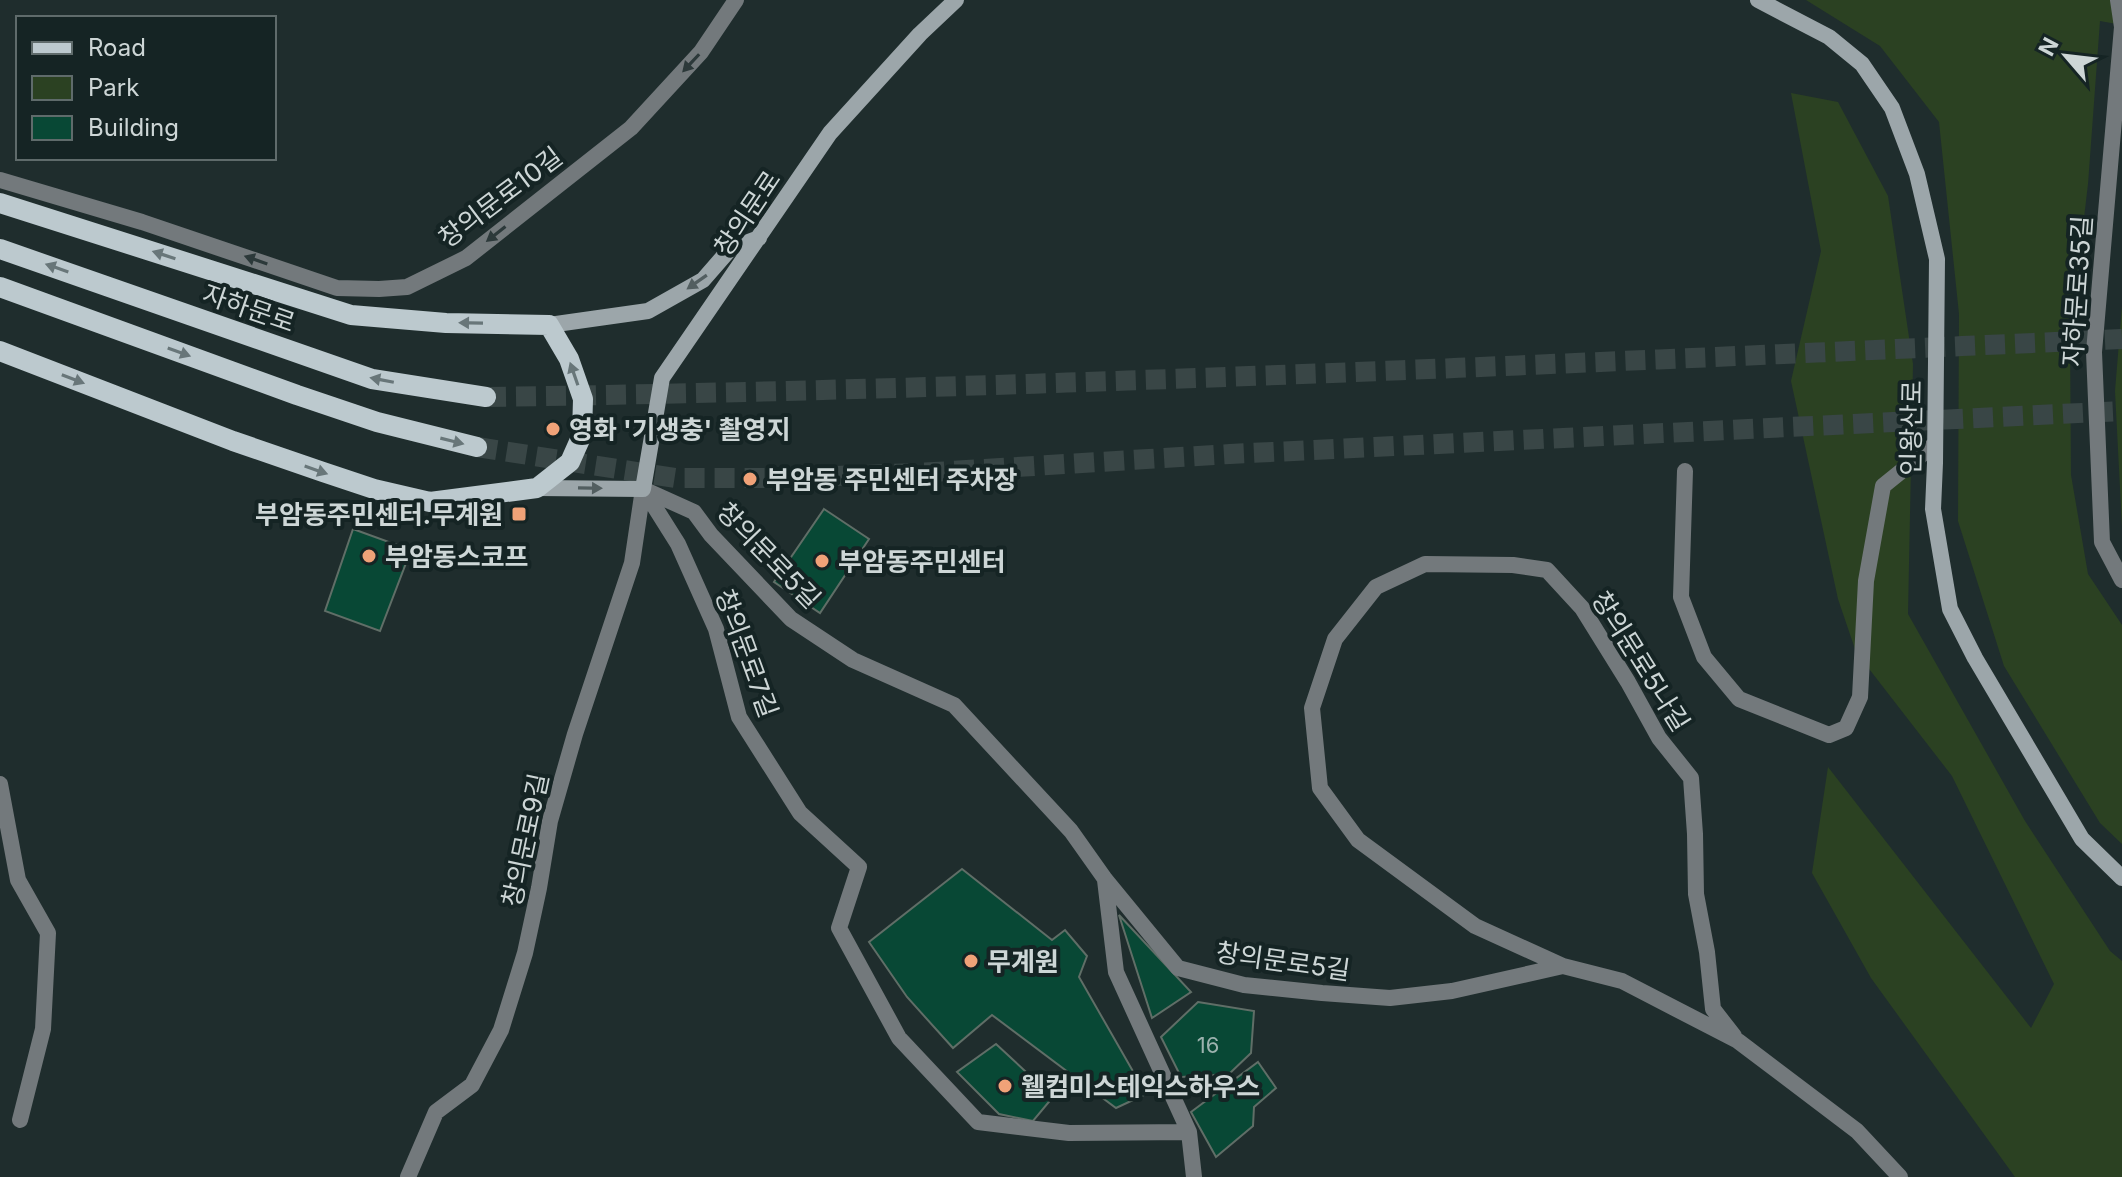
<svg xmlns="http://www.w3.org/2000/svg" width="2122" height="1177" font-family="Inter,'Noto Sans KR',sans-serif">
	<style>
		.green { fill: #2b4122 }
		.building { fill: #084835; stroke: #606e67; stroke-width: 2 }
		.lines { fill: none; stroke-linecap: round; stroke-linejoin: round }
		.primary-tunnel { stroke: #394646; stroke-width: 20; stroke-dasharray: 20 10; stroke-linecap: butt }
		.lane { stroke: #73797c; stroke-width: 16 }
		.street { stroke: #73797c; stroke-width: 16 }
		.secondary { stroke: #9ca6aa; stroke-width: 16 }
		.primary { stroke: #bcc9ce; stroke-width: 20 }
		.oneway { fill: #2c393a }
		.oneway2 { fill: #687679 }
		.oneway3 { fill: #525e60 }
		.poi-dot { fill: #f0a278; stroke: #152424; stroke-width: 3 }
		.labels { text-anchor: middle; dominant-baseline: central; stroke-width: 8; stroke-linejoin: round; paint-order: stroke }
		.number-label { font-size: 22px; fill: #9cb2ae }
		.street-label { font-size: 26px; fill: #cdd6d6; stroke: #152424 }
		.poi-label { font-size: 26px; font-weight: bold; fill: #cdd6d6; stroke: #152424; text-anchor: start }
	</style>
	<rect width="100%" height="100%" fill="#1f2d2d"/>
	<path class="green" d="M1806,0H2122V25L2100,21L2088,184L2070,337L2071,475L2088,574L2122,625V844L2100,823L2004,666L1958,521L1959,314L1939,122L1880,46Z
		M1791,93L1838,102L1888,196L1913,364L1908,614L2025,821L2110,951L2122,961V1177H2015L1871,978L1812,873L1828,767L2031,1028L2054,984L1952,776L1856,652L1838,599L1791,381L1821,251Z
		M2122,306V527L2115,391Z"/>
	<path class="building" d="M824,509L869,539L820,613L774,582Z
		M353,529L411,550L380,631L325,611Z
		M962,869L1052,940L1065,930L1087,956L1079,977L1146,1094L1116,1108L992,1015L953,1048L907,997L869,942Z
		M1119,915L1191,992L1152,1018Z
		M1198,1002L1254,1011L1251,1053L1229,1074L1181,1077L1161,1037Z
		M996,1044L1053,1097L1033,1121L999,1114L957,1072Z
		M1258,1062L1276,1088L1254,1107L1253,1126L1216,1157L1191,1112Z"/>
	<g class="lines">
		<path class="primary-tunnel" d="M486,397C1032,389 1577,363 2122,339
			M477,447L675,478H781L918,473L1230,454L2122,411"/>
		<path class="lane" d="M1685,471L1681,597L1704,657L1739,699L1829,735L1846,728L1860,697L1866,581L1883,486L1935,444"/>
		<path class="street" d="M2118,0L2122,27L2094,352L2102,542L2122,580
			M0,180L142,222L337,288L379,289L407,287L466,258L631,128L701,52L736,0
			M643,489L694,512L711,535L791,619L853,660L954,705L1071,831L1105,879L1178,968L1244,985L1322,993L1390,998L1452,991L1563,966L1622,981L1738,1041L1857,1131L1900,1177
			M644,490L678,544L716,629L739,717L800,813L859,867L839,928L899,1038L978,1122L1069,1133L1189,1132
			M0,784L18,880L48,933L43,1029L20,1120
			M1105,880L1116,972L1189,1132L1194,1177
			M1563,966L1475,926L1358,840L1320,788L1312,708L1335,639L1376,587L1425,564L1513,565L1547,570L1582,608L1628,682L1659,738L1691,778L1695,834L1696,894L1707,952L1713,1009L1734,1036
			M408,1177L436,1112L472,1085L501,1030L525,953L539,888L550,821L575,734L632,563L643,489"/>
		<path class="secondary" d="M1758,0L1829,37L1862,64L1892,108L1917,174L1937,259L1935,463L1933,509L1950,609L1975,658L2082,839L2122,878
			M549,325L648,311L703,280L730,249L759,238
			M537,488L643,489L662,378L830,133L920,34L956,0"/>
		<path class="primary" d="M0,203L351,315L446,323L549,325L569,359L583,399L582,435L570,462L537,488L430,502L374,489L323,472L233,441L0,351
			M0,249L372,379L486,397
			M0,287L297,395L377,422L477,447"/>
	</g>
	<defs><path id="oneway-solid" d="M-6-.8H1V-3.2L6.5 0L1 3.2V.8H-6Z" transform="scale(2)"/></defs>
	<g class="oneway">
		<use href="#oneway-solid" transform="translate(691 63) rotate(133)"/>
		<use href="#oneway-solid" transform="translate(496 234) rotate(142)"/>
		<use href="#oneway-solid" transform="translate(256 260) rotate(-161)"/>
	</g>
	<g class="oneway2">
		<use href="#oneway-solid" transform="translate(164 255) rotate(-162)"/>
		<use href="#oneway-solid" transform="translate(57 268) rotate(-161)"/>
		<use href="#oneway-solid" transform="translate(471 323) rotate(-179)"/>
		<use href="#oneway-solid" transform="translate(179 352) rotate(20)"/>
		<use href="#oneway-solid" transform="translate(574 374) rotate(-109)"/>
		<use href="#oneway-solid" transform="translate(73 379) rotate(21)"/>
		<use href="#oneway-solid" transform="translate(382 380) rotate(-169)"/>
		<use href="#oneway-solid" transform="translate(452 441) rotate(14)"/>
		<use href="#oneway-solid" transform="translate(316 470) rotate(19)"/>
	</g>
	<g class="oneway3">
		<use href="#oneway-solid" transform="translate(697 282) rotate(145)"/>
		<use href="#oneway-solid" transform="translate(590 488) rotate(1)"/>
	</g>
	<g class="poi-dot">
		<circle cx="553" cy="429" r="8"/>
		<circle cx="750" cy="479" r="8"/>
		<rect x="511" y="506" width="16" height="16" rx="4"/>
		<circle cx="369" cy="556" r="8"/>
		<circle cx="822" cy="561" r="8"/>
		<circle cx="971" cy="961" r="8"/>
		<circle cx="1005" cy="1086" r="8"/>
	</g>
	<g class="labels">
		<g class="number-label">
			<text x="1208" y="1045">16</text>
		</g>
		<g class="street-label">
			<text transform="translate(500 197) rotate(-37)">창의문로10길</text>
			<text transform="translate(747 213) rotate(-56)">창의문로</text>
			<text transform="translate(2077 291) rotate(-86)">자하문로35길</text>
			<text transform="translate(249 308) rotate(19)">자하문로</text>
			<text transform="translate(1911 428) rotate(-89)">인왕산로</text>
			<text transform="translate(769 555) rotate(46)">창의문로5길</text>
			<text transform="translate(747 653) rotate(70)">창의문로7길</text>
			<text transform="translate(1641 661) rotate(58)">창의문로5나길</text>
			<text transform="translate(525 840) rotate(-78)">창의문로9길</text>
			<text transform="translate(1283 961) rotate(8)">창의문로5길</text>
		</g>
		<g class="poi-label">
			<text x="569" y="429">영화 '기생충' 촬영지</text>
			<text x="766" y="479">부암동 주민센터 주차장</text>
			<text x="503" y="514" text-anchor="end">부암동주민센터.무계원</text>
			<text x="385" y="556">부암동스코프</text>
			<text x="838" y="561">부암동주민센터</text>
			<text x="987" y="961">무계원</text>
			<text x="1021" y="1086">웰컴미스테익스하우스</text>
		</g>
	</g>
	<rect x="16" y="16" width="260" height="144" fill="#152424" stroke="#5f6b6b" stroke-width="2"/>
	<rect x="32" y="42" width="40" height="12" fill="#bcc9ce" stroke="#5f6b6b" stroke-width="2"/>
	<text x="88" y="56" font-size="24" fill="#cdd6d6">Road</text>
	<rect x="32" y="76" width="40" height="24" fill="#2b4122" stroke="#5f6b6b" stroke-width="2"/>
	<text x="88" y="96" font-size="24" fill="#cdd6d6">Park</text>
	<rect x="32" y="116" width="40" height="24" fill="#084835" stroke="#5f6b6b" stroke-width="2"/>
	<text x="88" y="136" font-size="24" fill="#cdd6d6">Building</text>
	<g transform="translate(2066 56) rotate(298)" stroke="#152424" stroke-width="6" paint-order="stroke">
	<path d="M0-6L14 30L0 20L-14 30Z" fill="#cdd6d6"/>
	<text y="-12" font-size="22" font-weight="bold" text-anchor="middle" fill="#cdd6d6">N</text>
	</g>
</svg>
